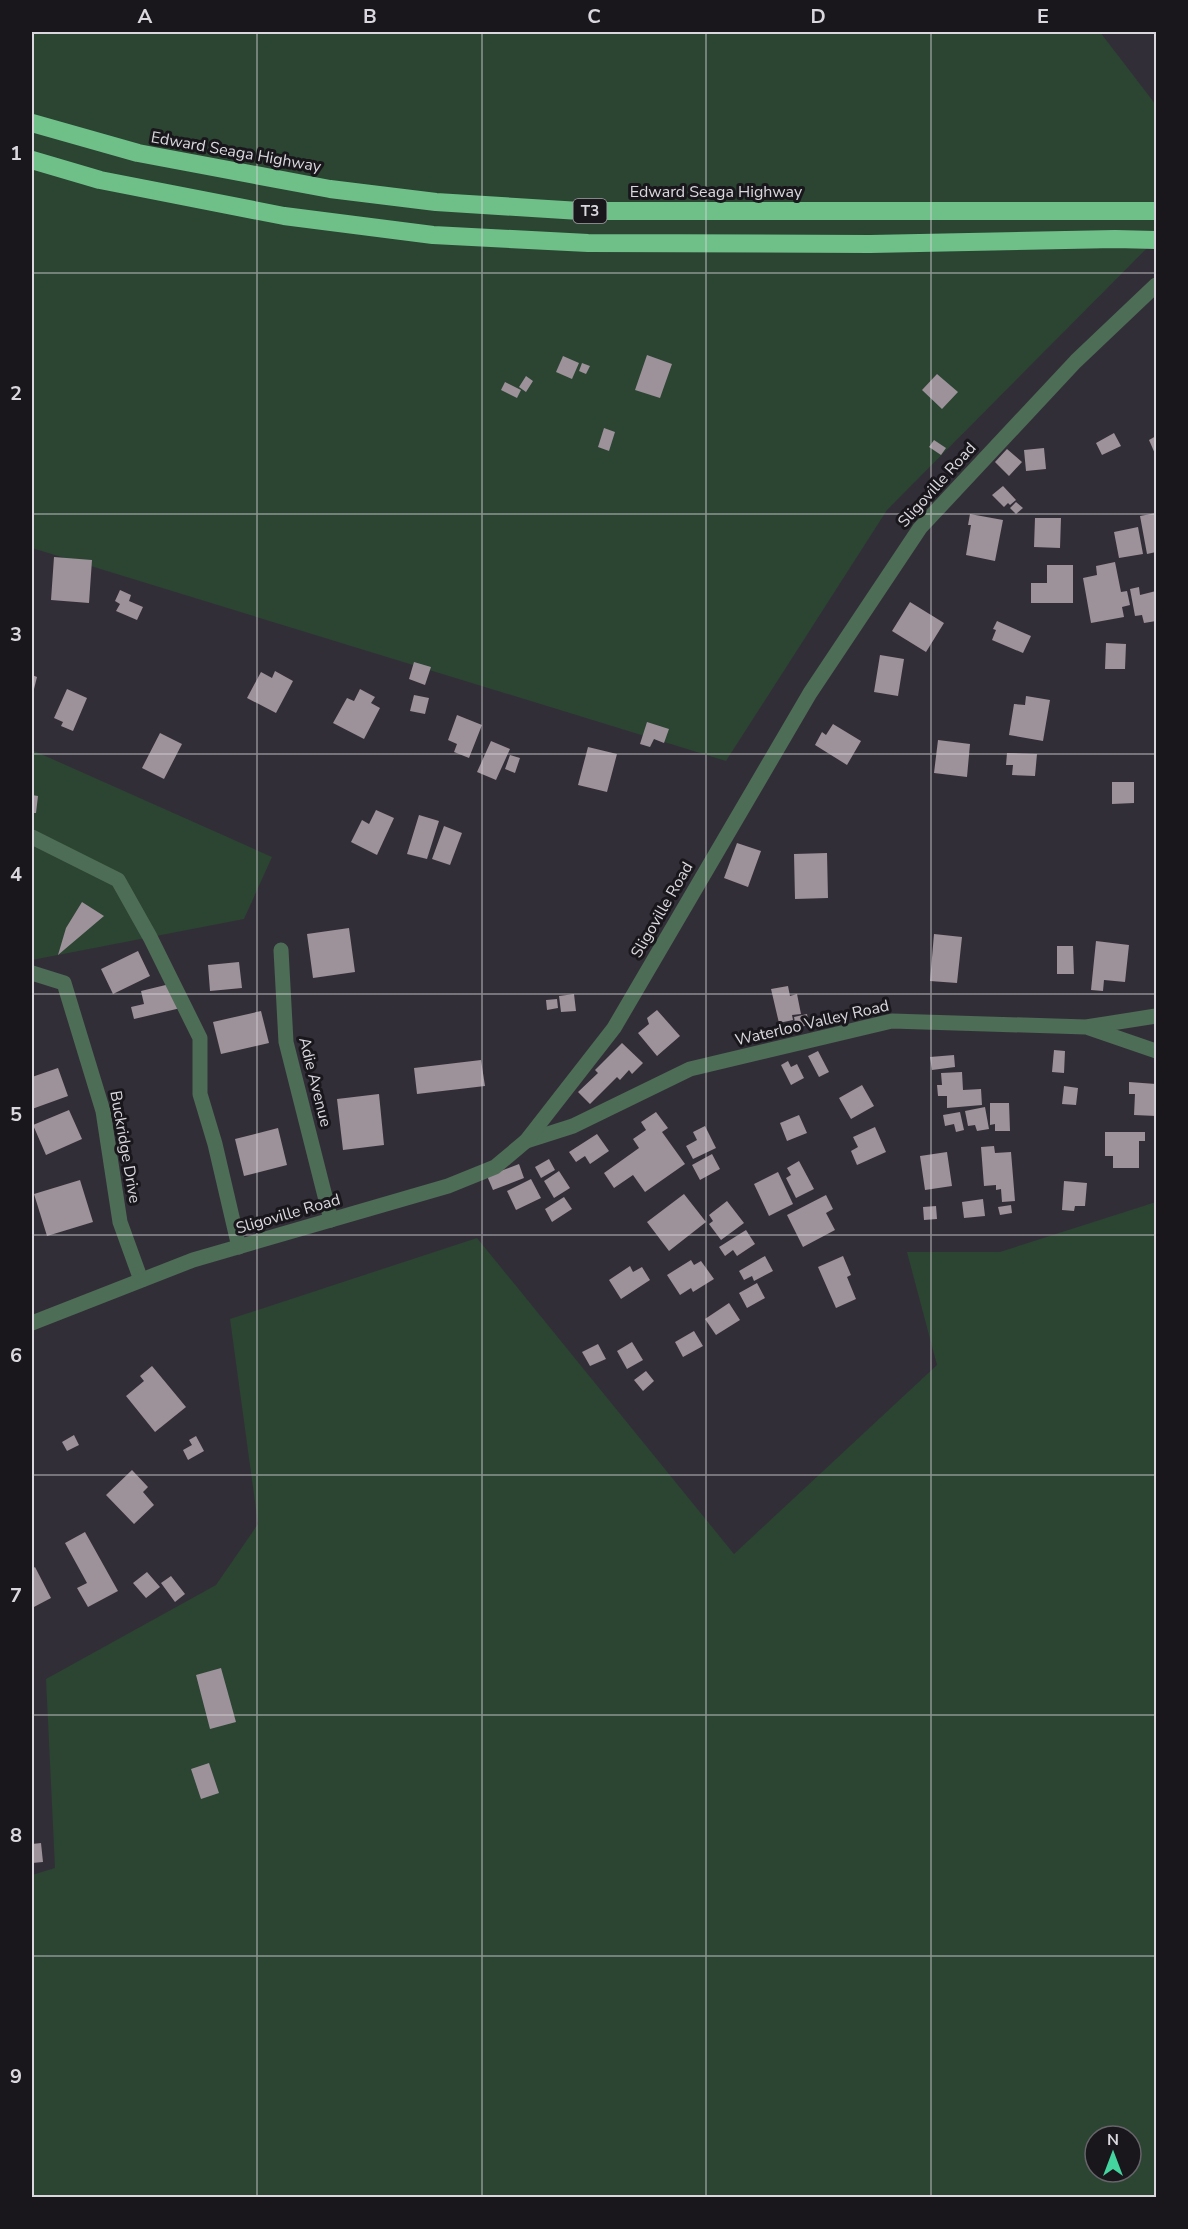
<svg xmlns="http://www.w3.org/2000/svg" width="1188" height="2229" font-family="'Nunito Sans',sans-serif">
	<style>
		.green { fill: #2c4432; fill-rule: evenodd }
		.building { fill: #9d919a }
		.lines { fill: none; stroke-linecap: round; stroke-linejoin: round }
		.minor { stroke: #4e6d56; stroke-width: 15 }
		.tertiary { stroke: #4e6d56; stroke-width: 15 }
		.motorway { stroke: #6ec088; stroke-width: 18 }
		.grid { fill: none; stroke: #dad8de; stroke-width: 1.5; stroke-opacity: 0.55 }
		.labels { text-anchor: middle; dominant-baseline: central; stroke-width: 6; stroke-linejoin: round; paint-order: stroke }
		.shield { fill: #19171c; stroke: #a09ea4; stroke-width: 1.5 }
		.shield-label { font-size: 15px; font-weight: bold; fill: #dad8de }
		.street-label { font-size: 16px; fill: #dad8de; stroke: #19171c }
		.neatline { fill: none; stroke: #dad8de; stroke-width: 2 }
		.grid-label { font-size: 20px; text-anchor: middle; font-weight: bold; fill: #dad8de }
	</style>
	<rect width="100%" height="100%" fill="#322e38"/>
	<path class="green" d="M32,32H1100L1156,105V239L887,510L726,761L32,548Z
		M32,750L272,857L244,919L32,960Z
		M1156,1202V2197L32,2198V1875L55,1868L46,1679L216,1585L258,1524L230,1319L477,1238L734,1554L937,1365L907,1252H1000ZM1095,2136H1131V2172H1095Z"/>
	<path class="building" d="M647,355L672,364L660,398L635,390Z
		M563,356L579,363L572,379L556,372Z
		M582,363L590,366L586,374L579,371Z
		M937,374L958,392L942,409L922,390Z
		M526,376L533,381L526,392L519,387Z
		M505,382L521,390L517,398L501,390Z
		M604,428L615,432L609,451L598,447Z
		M1114,433L1121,446L1102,455L1096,443Z
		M1156,436V456L1149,440Z
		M934,440L946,448L941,455L929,447Z
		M1044,448L1046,469L1026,471L1024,450Z
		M1007,449L1022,462L1009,476L995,462Z
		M1003,486L1016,500L1010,505L1008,503L1004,507L992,495Z
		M1016,502L1023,508L1016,514L1010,508Z
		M1156,513V552L1147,554L1140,516Z
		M970,514L1003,520L995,561L966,555L971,525H968Z
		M1035,518H1061L1060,548L1034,547Z
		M1138,527L1143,554L1119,558L1114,532Z
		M54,557L92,560L89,603L51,600Z
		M1115,562L1121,592L1127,591L1130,605L1122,607L1124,617L1091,623L1083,578L1097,575L1096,566Z
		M1047,565H1073V603H1031V583H1047Z
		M1139,587L1140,595L1156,591V621L1144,623L1142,615L1135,616L1130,589Z
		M120,590L131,595L129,601L143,607L137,620L116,611L120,604L115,601Z
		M910,602L944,623L926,652L892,631Z
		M997,621L1031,636L1023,653L992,640L996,630L993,629Z
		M1106,643L1126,644L1125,669H1105Z
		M880,655L904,659L898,696L874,692Z
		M414,662L431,667L425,685L409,679Z
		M275,671L293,681L276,713L247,698L261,672L272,678Z
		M32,675L37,677L32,697Z
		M67,689L87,698L73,731L61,726L63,722L54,718Z
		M360,689L375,697L371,703L380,708L364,739L333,723L347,698L354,701Z
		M414,695L429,698L425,714L410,711Z
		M1026,696L1050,700L1043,741L1009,735L1014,704L1025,705Z
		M457,715L482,725L469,758L454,752L457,744L448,740Z
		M647,722L669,729L664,743L654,739L650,747L640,744Z
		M833,724L861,741L847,765L815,745L822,732L826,735Z
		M160,733L182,744L164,779L142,768Z
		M938,740L970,744L967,777L934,773Z
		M491,741L510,749L496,780L477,772Z
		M588,747L617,754L607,792L578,785Z
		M1007,753L1037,754L1035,776L1012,775L1013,765H1006Z
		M510,755L520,758L515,773L505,769Z
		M1112,782H1134V803L1112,804Z
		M32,795L38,796L36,813H32Z
		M376,810L394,818L377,855L351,842L362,820L369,824Z
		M419,815L439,821L427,859L407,854Z
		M444,826L462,833L450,865L432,859Z
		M737,843L761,851L748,887L724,878Z
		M827,853L828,898L795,899L794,854Z
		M82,902L104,916L58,955L66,928Z
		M349,928L355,972L313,978L307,934Z
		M934,934L962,937L957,983L930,981Z
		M1096,941L1129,945L1125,982L1104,980L1103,991L1091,990Z
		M1057,946H1073L1074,974H1057Z
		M138,951L150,976L113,994L101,969Z
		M239,962L242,988L210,991L208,965Z
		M178,982L185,1007L134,1019L131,1007L144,1004L141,991Z
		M788,986L790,996L797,994L801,1014L792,1015L793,1020L779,1023L771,989Z
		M574,994L576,1011L561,1012L559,996Z
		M557,999L558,1008L547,1010L546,1000Z
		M657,1010L680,1036L657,1056L638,1033L649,1024L647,1018Z
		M261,1011L269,1043L221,1054L213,1022Z
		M807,1014L809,1025L796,1028L794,1017Z
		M622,1043L643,1063L632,1074L629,1070L620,1080L617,1077L590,1104L578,1092L598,1073L595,1070Z
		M1054,1050L1065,1051L1064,1073L1052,1072Z
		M818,1051L829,1072L819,1077L808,1056Z
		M954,1055L955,1067L932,1070L930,1057Z
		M481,1060L485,1086L417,1094L414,1068Z
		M788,1061L791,1067L797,1064L804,1078L791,1085L781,1065Z
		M58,1068L68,1096L32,1109V1077Z
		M962,1072L963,1090L981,1089L982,1105L947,1108V1096H938L937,1085H942L941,1073Z
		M1129,1082L1156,1084V1116L1134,1115L1135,1094H1129Z
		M862,1085L874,1106L851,1119L839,1098Z
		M1064,1086L1078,1088L1076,1105L1062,1104Z
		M379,1094L384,1145L343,1150L337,1099Z
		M990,1103H1009L1010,1131H995V1124L990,1125Z
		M985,1107L989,1129L977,1131L975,1125L968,1126L965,1111Z
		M69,1110L82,1139L46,1155L33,1125Z
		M656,1112L668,1128L662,1132L685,1164L645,1192L633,1175L614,1188L604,1173L639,1148L633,1139L646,1130L641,1122Z
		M960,1112L964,1130L956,1132L954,1124L945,1126L943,1115Z
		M799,1115L807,1133L787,1141L780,1123Z
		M705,1126L716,1148L693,1159L686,1146L697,1140L693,1132Z
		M875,1127L886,1152L857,1165L851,1151L858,1147L853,1137Z
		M278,1128L287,1165L244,1176L235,1139Z
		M1105,1132H1145V1141H1139V1168H1113V1156H1105Z
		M597,1134L609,1151L590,1164L585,1156L576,1162L569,1152Z
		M994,1146L995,1153L1011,1152L1015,1201L1002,1202L1001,1189L996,1190V1185L984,1186L981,1147Z
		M947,1152L952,1186L925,1190L920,1156Z
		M712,1154L720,1169L700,1180L692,1165Z
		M549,1159L555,1170L541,1178L535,1167Z
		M799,1161L814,1189L796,1198L786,1178L791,1175L787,1168Z
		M519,1164L524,1178L493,1190L487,1176Z
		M559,1171L570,1188L554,1198L544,1181Z
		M778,1172L793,1204L769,1216L754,1184Z
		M531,1179L541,1198L516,1210L507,1191Z
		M80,1180L93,1222L47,1236L34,1194Z
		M1064,1181L1087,1183L1085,1206H1075L1074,1211L1062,1210Z
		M684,1194L706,1222L669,1251L647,1222Z
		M826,1195L833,1209L826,1213L835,1230L803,1247L787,1215Z
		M564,1197L572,1209L552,1222L545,1209Z
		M983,1199L985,1216L964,1218L962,1202Z
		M727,1201L744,1223L721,1240L709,1224L713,1221L709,1215Z
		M1011,1205L1012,1213L1000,1215L998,1207Z
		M936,1206L937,1219L924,1220L923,1207Z
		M746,1230L755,1244L737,1256L733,1250L725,1256L719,1247Z
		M765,1256L773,1271L754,1281L752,1276L744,1280L739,1271Z
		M843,1256L851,1275L847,1277L856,1299L836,1308L818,1267Z
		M691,1260L694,1265L701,1261L714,1279L693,1292L691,1288L680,1295L667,1275Z
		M630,1266L633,1272L642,1267L650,1280L621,1299L609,1280Z
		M757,1283L765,1298L747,1308L739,1293Z
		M729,1303L740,1320L716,1335L705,1319Z
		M694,1331L703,1346L683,1357L675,1342Z
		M632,1342L643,1360L627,1369L617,1351Z
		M598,1344L606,1359L590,1366L582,1352Z
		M152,1366L186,1407L155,1432L126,1396L144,1381L140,1376Z
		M646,1371L654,1381L643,1391L634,1380Z
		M74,1435L79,1445L67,1451L62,1442Z
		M196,1436L204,1451L188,1460L183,1450L192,1445L189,1440Z
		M132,1470L148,1487L143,1492L154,1505L134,1524L106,1495Z
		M85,1532L118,1591L88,1607L77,1588L87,1583L65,1543Z
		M35,1567L51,1598L32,1608V1569Z
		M147,1572L160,1587L146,1598L133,1583Z
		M171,1576L185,1594L175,1602L161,1583Z
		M221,1668L236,1722L210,1729L196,1675Z
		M209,1763L219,1793L201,1799L191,1769Z
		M41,1843L43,1862L32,1863V1844Z"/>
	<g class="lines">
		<path class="minor" d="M32,837L118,880L150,937L200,1038V1094L215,1144L239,1247
			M281,950L286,1042L331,1220
			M32,973L64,983L103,1111L120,1222L141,1280
			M1089,1028L1156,1051
			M526,1141L573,1126L690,1069L892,1021L1086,1027L1156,1016"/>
		<path class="tertiary" d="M32,1323L193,1260L448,1186L495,1167L526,1141L614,1028L810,693L920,528L1076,361L1156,285"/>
		<path class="motorway" d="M32,123L138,153L330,189L436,202L580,211H1156
			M32,160L100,180L284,216L433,235L588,243L870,244L1115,239L1156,240"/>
	</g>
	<path class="grid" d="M257,32V2198M482,32V2198M706,32V2198M931,32V2198M32,273H1156M32,514H1156M32,754H1156M32,994H1156M32,1235H1156M32,1475H1156M32,1715H1156M32,1956H1156"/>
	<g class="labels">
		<rect class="shield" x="573.5" y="199" width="33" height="24" rx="4.5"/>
		<g class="shield-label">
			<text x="590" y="211">T3</text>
		</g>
		<g class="street-label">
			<text transform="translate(236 152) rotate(10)">Edward Seaga Highway</text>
			<text x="716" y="192">Edward Seaga Highway</text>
			<text transform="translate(937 485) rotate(-48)">Sligoville Road</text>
			<text transform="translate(662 910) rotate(-60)">Sligoville Road</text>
			<text transform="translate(812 1023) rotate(-13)">Waterloo Valley Road</text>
			<text transform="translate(315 1082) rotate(76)">Adie Avenue</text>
			<text transform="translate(125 1147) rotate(80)">Buckridge Drive</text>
			<text transform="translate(288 1214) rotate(-16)">Sligoville Road</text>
		</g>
	</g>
	<rect width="1188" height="2229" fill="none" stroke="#19171c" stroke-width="66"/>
	<g transform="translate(1113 2154)"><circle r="28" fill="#19171c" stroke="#66646a" stroke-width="1.5"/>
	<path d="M0-4.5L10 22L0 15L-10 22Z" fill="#44d49f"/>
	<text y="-9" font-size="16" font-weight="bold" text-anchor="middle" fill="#dad8de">N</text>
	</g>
	<rect x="33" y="33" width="1122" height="2163" class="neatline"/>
	<g class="grid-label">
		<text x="145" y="23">A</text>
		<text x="370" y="23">B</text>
		<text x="594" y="23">C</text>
		<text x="818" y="23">D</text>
		<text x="1043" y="23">E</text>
		<text x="16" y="160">1</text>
		<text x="16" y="400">2</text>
		<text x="16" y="641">3</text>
		<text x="16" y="881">4</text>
		<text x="16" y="1121">5</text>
		<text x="16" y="1362">6</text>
		<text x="16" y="1602">7</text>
		<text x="16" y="1842">8</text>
		<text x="16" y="2083">9</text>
	</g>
</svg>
